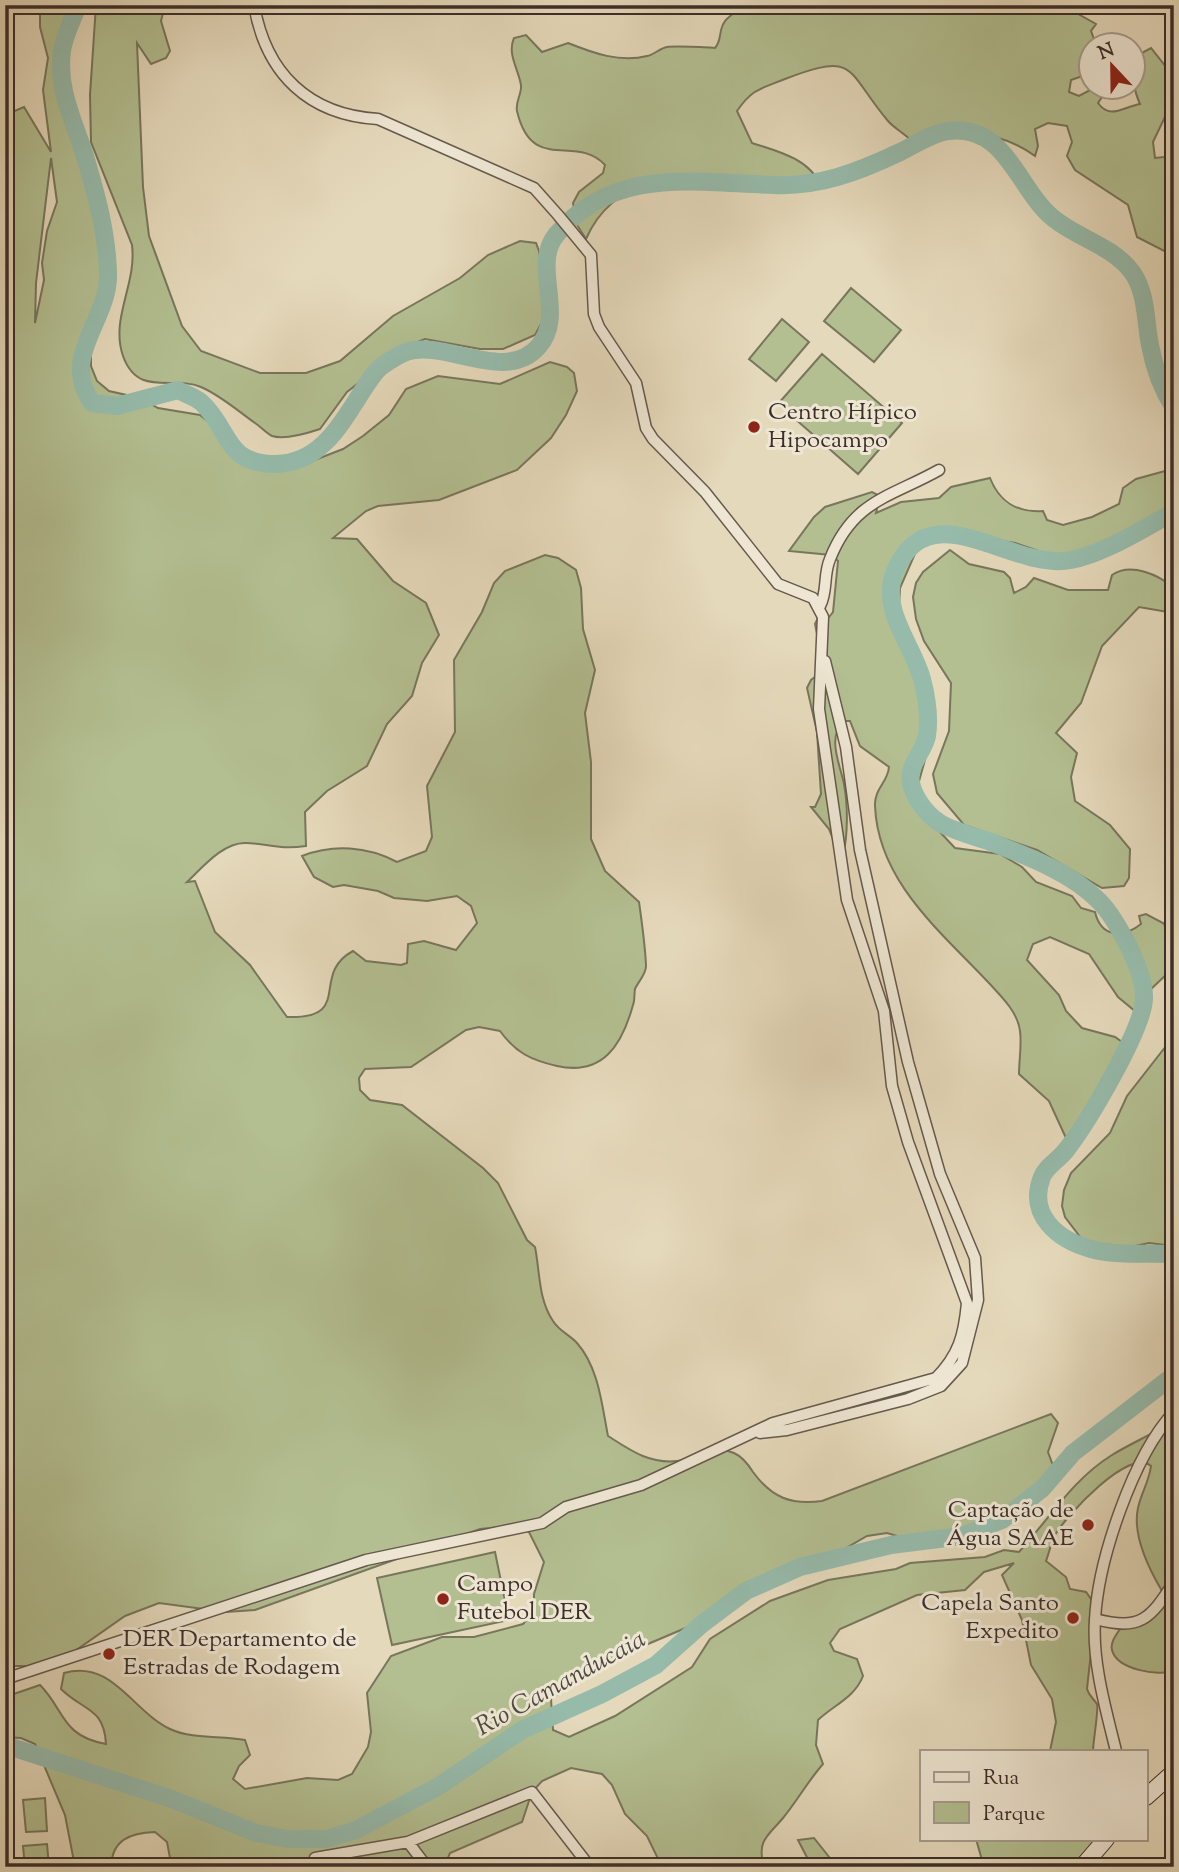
<svg xmlns="http://www.w3.org/2000/svg" width="1179" height="1872" font-family="'Sorts Mill Goudy',serif">
	<style>
		.green { fill: #b3bf91; stroke: #78765d; stroke-width: 2; fill-rule: evenodd }
		.lines { fill: none; stroke-linecap: round; stroke-linejoin: round }
		.river { stroke: #96bbab; stroke-width: 18 }
		.street-casing { stroke: #66594e; stroke-width: 13 }
		.secondary-casing { stroke: #3c2e29; stroke-width: 18 }
		.street { stroke: #eee6d3; stroke-width: 10 }
		.secondary { stroke: #eee6d3; stroke-width: 16 }
		.poi-dot { fill: #8f2418; stroke: #eee6d3; stroke-width: 2.5 }
		.labels { text-anchor: middle; dominant-baseline: central; stroke-width: 6; stroke-linejoin: round; paint-order: stroke }
		.poi-label { font-size: 24px; fill: #3c2e29; stroke: #eee6d3; text-anchor: start }
		.water-label { font-size: 26px; font-style: italic; fill: #4e4a43; stroke: #eee6d3 }
	</style>
	<rect width="100%" height="100%" fill="#e5d9bb"/>
	<filter id="stains"><feTurbulence type="fractalNoise" baseFrequency=".00286" numOctaves="4"/><feColorMatrix values="0 0 0 0 .2 0 0 0 0 .09 0 0 0 0 .02 0 0 0 .5 -.17"/></filter>
	<radialGradient id="worn" r=".72"><stop offset=".6" stop-color="#630" stop-opacity="0"/><stop offset="1" stop-color="#630" stop-opacity=".3"/></radialGradient>
	<path class="green" d="M40,5H81L77,25L65,53L75,135L101,210L107,259L106,290L91,351V366L97,381L109,391L140,398L158,408L200,415L257,461L302,465L343,449L363,436L389,415L406,389L438,376L500,384L550,362L567,367L574,373L577,391L566,415L551,438L517,470L439,500L378,506L366,511L333,538L357,539L393,581L426,603L439,635L422,663L412,696L387,724L367,766L327,791L305,812L306,846C279,850 270,844 246,843C223,842 202,868 187,882L195,881L215,932L250,965L287,1017C355,1019 309,975 353,951L366,961L401,965L407,963L408,944L424,941L456,950L477,923L471,906L457,896L427,901L394,898L378,891L344,885L333,887L314,877L302,856C333,844 367,846 397,862L426,851L432,837L427,786L455,732L454,660L482,612L494,583L505,571L545,555L558,558L576,570L581,588L583,629L595,670L585,713L591,762V839L605,871L639,902C642,923 645,945 646,965C647,973 638,982 635,989C634,994 635,1000 633,1005C622,1045 603,1076 557,1066C531,1060 516,1053 500,1031L479,1027L466,1030L411,1067L365,1069L359,1078L360,1090L370,1100L402,1105L483,1168L498,1183L527,1240L535,1247C540,1271 538,1299 553,1321C559,1331 570,1335 577,1343C599,1368 602,1406 608,1436C630,1450 649,1464 677,1461C695,1459 716,1444 734,1453C743,1457 748,1464 753,1472C772,1498 791,1505 822,1501L1051,1414L1058,1423L1048,1452L1058,1479C1037,1507 1025,1517 989,1524C979,1526 965,1527 957,1534L959,1541L949,1546H930L887,1533L867,1536L827,1559L733,1599L695,1624L615,1658L551,1699L553,1730L569,1737L615,1716L692,1667L710,1639L770,1601L828,1580L896,1569L910,1563L985,1557L1004,1550L1019,1552C1049,1519 1073,1479 1112,1455C1133,1442 1154,1434 1174,1420V1671C1158,1676 1117,1670 1112,1650C1110,1643 1116,1635 1120,1629L1141,1622L1162,1591C1149,1569 1132,1535 1138,1508C1141,1493 1149,1482 1151,1466C1129,1447 1066,1516 1055,1535C1051,1543 1049,1553 1046,1561L1066,1577L1070,1589L1086,1592L1096,1606L1087,1689C1089,1696 1093,1698 1097,1704C1099,1708 1093,1742 1093,1751H1050L1056,1722L1052,1699L1031,1665L1022,1620L1002,1575L1014,1563L984,1572L965,1590L917,1595L840,1629L830,1643L834,1651L857,1659L863,1676C855,1697 834,1705 818,1720L816,1745L823,1764C808,1781 797,1801 783,1818C769,1835 756,1840 764,1867H662L647,1836L625,1814L612,1785L602,1774L571,1768L542,1781L532,1792L522,1822L450,1853L444,1867H392L373,1862L354,1867H236L213,1862L181,1867L170,1858L167,1842L155,1832C131,1833 112,1839 111,1867H75L65,1815L35,1744L21,1738L5,1737V1697L40,1685C65,1710 61,1736 106,1744C104,1707 83,1711 61,1689L64,1673C112,1659 132,1711 170,1729C194,1740 221,1735 245,1740L250,1755L239,1766L233,1779L245,1789L307,1778L338,1780L352,1774L368,1747L371,1732L367,1693L391,1656L442,1637H474L523,1624L534,1611V1594L544,1562L529,1532L511,1526L480,1529L255,1610L226,1612L159,1603L125,1616L62,1660L45,1666H13L5,1663V115L24,107L51,152L43,90L48,58L40,27ZM51,158L57,202L47,231L42,263L44,280L35,323L36,283Z
		M96,5H165L161,21L170,51L166,58L151,64L137,43L143,187L149,236L182,326L201,351L260,373H306L340,361L393,316L460,278L488,255L520,241L536,243L539,251L547,307L546,315L535,335L503,349H480L425,339L405,347L347,392L320,429C308,433 285,440 272,436C266,433 261,427 255,423C238,411 220,395 201,387C173,375 138,398 123,356C110,318 137,284 132,245L91,142L90,95Z
		M748,5H1062L1096,24L1091,31L1094,39L1091,47V73L1071,80L1069,92L1079,96L1094,88H1108L1098,103C1110,120 1123,107 1140,104C1127,74 1141,79 1138,55L1151,48L1166,67L1174,98L1153,142L1155,158L1174,156V256L1137,237L1128,205L1075,170L1067,156L1072,142L1067,126L1048,123L1035,129L1038,146L1035,156C997,128 958,131 916,145C907,135 895,129 888,121C845,70 858,51 785,79C760,89 752,89 737,111L752,143C777,151 810,159 820,185C812,187 802,190 794,191C775,192 758,185 740,181C681,170 613,177 586,239L577,225L573,203L579,192L603,173L605,165C576,133 532,175 517,111C515,102 522,94 521,85C518,68 507,54 514,38L526,35L542,52L568,43C593,53 620,63 647,56C654,55 660,48 667,47C672,46 710,47 715,48C721,41 719,35 722,27C725,16 739,11 748,5Z
		M851,288L901,330L874,362L824,321Z
		M782,319L809,342L776,381L749,359Z
		M822,354L902,423L858,474L778,404Z
		M1165,471H1174V510L1130,536L1094,549L1053,556L1015,543L963,535L928,540L917,549L900,588L898,626L915,668L920,704L928,731V749L916,792L922,813L955,848L1000,854L1022,867L1036,882L1072,896L1081,908L1095,912C1101,937 1122,939 1141,924L1139,916L1146,914L1163,923L1170,932L1167,948L1172,956V969L1148,992L1142,1017L1118,997L1089,954L1050,937L1033,944L1027,960L1059,995L1066,1011L1082,1028L1115,1037L1132,1049L1126,1064L1078,1135L1066,1138L1049,1101L1019,1074C1019,1060 1022,1044 1020,1031C1018,1012 1000,995 988,982C940,931 878,881 875,806C874,789 888,782 889,767L860,746L850,721H843C827,739 840,764 844,784C848,805 848,835 843,856H840L829,829L811,807H815L821,794L817,732L807,688L811,680L824,670L815,624L819,616L829,617L833,612L838,561L831,555L789,551L814,517L825,507L872,492L880,496L876,513L901,502L939,498L951,487L990,478C999,501 1017,513 1043,511L1047,520L1063,525L1092,517L1119,504L1123,488L1136,479Z
		M950,550L969,564L1004,572L1010,578L1014,593L1026,587L1034,578L1068,590H1108L1112,575C1131,562 1159,575 1174,588V613L1139,607L1102,646L1081,703L1056,733L1077,753L1071,777L1075,801L1110,825L1130,849L1129,878L1124,886L1102,888L1037,850L964,825L937,793L933,774L949,731L951,683L924,641L916,619L913,597L916,583L923,572Z
		M1174,1020L1171,1164L1174,1246L1149,1243L1102,1253L1087,1246L1065,1217L1062,1206L1064,1190L1071,1173L1110,1133L1127,1096L1166,1046L1165,1031Z
		M495,1552L509,1620L392,1645L377,1578Z
		M45,1798L47,1831L26,1832L23,1800Z
		M814,1838L837,1867H812L798,1840Z
		M976,1839H1099L1086,1867H984Z
		M47,1844L49,1867H25L23,1846Z"/>
	<g class="lines">
		<path class="river" d="M78,5C73,19 64,36 62,51C57,88 73,119 84,153C96,193 107,232 108,273C110,320 59,356 92,403L117,406L178,390C185,394 196,397 202,403C231,430 224,464 276,464C323,463 343,420 365,387C370,380 375,371 382,366C389,361 398,355 406,352C446,339 505,384 538,347C567,316 531,266 556,235C614,165 696,183 774,185C819,187 858,172 898,153C913,146 932,133 948,131C1006,123 1018,190 1053,218C1077,238 1113,246 1132,272C1147,293 1145,320 1150,345C1154,367 1162,389 1174,408
			M1174,512C1144,528 1104,554 1071,560C1012,572 930,489 895,571C879,609 913,645 922,679C927,698 930,716 927,736C924,752 907,765 911,783C914,798 927,815 940,823C954,831 972,836 988,841C1024,855 1071,872 1099,901C1112,914 1122,933 1130,949C1137,964 1144,981 1144,997C1145,1027 1087,1123 1067,1149C1060,1159 1046,1166 1042,1177C1027,1215 1058,1240 1091,1249C1117,1256 1148,1253 1174,1254
			M5,1745L169,1798L256,1833L288,1839H326L356,1830L439,1786L522,1730L602,1694L656,1665L702,1624L746,1591L800,1567L891,1545L962,1536L1002,1520L1042,1489L1073,1453L1174,1375"/>
		<g class="street-casing">
			<path id="street" d="M820,606C828,591 823,575 830,559C853,500 891,497 939,470
				M760,1433L787,1430L908,1399L941,1386L962,1363L978,1300L975,1258L940,1174L908,1062L860,850L846,747L825,661
				M1095,1619C1141,1631 1150,1619 1174,1582
				M5,1679L366,1560L542,1523L566,1507L641,1485L773,1423L936,1378C959,1355 964,1335 967,1303L908,1142L892,1086L884,1011L847,900L819,709L823,617L813,598L778,584L705,492L653,439L646,428L636,383L599,327L594,314L591,255L558,215L534,188L378,119C309,115 266,74 254,5
				M1116,1751C1106,1710 1092,1662 1095,1620C1098,1560 1133,1456 1174,1412
				M408,1842L427,1867
				M315,1858L408,1842L532,1792L590,1867"/>
		</g>
		<g class="secondary-casing">
			<path id="secondary" d="M1146,1797L1174,1772
				M1082,1867L1106,1839"/>
		</g>
		<use href="#street" class="street"/>
		<use href="#secondary" class="secondary"/>
	</g>
	<g class="poi-dot">
		<circle cx="754" cy="427" r="7"/>
		<circle cx="1088" cy="1525" r="7"/>
		<circle cx="443" cy="1599" r="7"/>
		<circle cx="1073" cy="1618" r="7"/>
		<circle cx="109" cy="1654" r="7"/>
	</g>
	<g class="labels">
		<g class="poi-label">
			<text x="768" y="413">Centro Hípico<tspan x="768" dy="28">Hipocampo</tspan></text>
			<text x="1074" y="1511" text-anchor="end">Captação de<tspan x="1074" dy="28">Água SAAE</tspan></text>
			<text x="457" y="1585">Campo<tspan x="457" dy="28">Futebol DER</tspan></text>
			<text x="1059" y="1604" text-anchor="end">Capela Santo<tspan x="1059" dy="28">Expedito</tspan></text>
			<text x="123" y="1640">DER Departamento de<tspan x="123" dy="28">Estradas de Rodagem</tspan></text>
		</g>
		<g class="water-label">
			<text transform="translate(561 1684) rotate(-29)">Rio Camanducaia</text>
		</g>
	</g>
	<rect width="1179" height="1872" fill="none" stroke="#e5d9bb" stroke-width="28"/>
	<rect x="7" y="7" width="1165" height="1858" fill="none" stroke="#3c2e29" stroke-width="3.5"/>
	<rect x="14" y="14" width="1151" height="1844" fill="none" stroke="#3c2e29" stroke-width="2"/>
	<rect x="920" y="1750" width="228" height="91" fill="#eee6d3" stroke="#a79c8f" stroke-width="2"/>
	<rect x="934" y="1772" width="35" height="10" fill="#eee6d3" stroke="#a79c8f" stroke-width="2"/>
	<text x="983" y="1784" font-size="21" fill="#3c2e29">Rua</text>
	<rect x="934" y="1802" width="35" height="21" fill="#b3bf91" stroke="#a79c8f" stroke-width="2"/>
	<text x="983" y="1820" font-size="21" fill="#3c2e29">Parque</text>
	<g transform="translate(1112 66) rotate(338)"><circle r="33" fill="#eee6d3" stroke="#a79c8f" stroke-width="2"/>
	<path d="M0-5L12 26L0 18L-12 26Z" fill="#8f2418"/>
	<text y="-10" font-size="19" font-weight="bold" text-anchor="middle" fill="#3c2e29">N</text>
	</g>
	<rect width="100%" height="100%" filter="url(#stains)"/>
	<rect width="100%" height="100%" fill="url(#worn)"/>
</svg>
